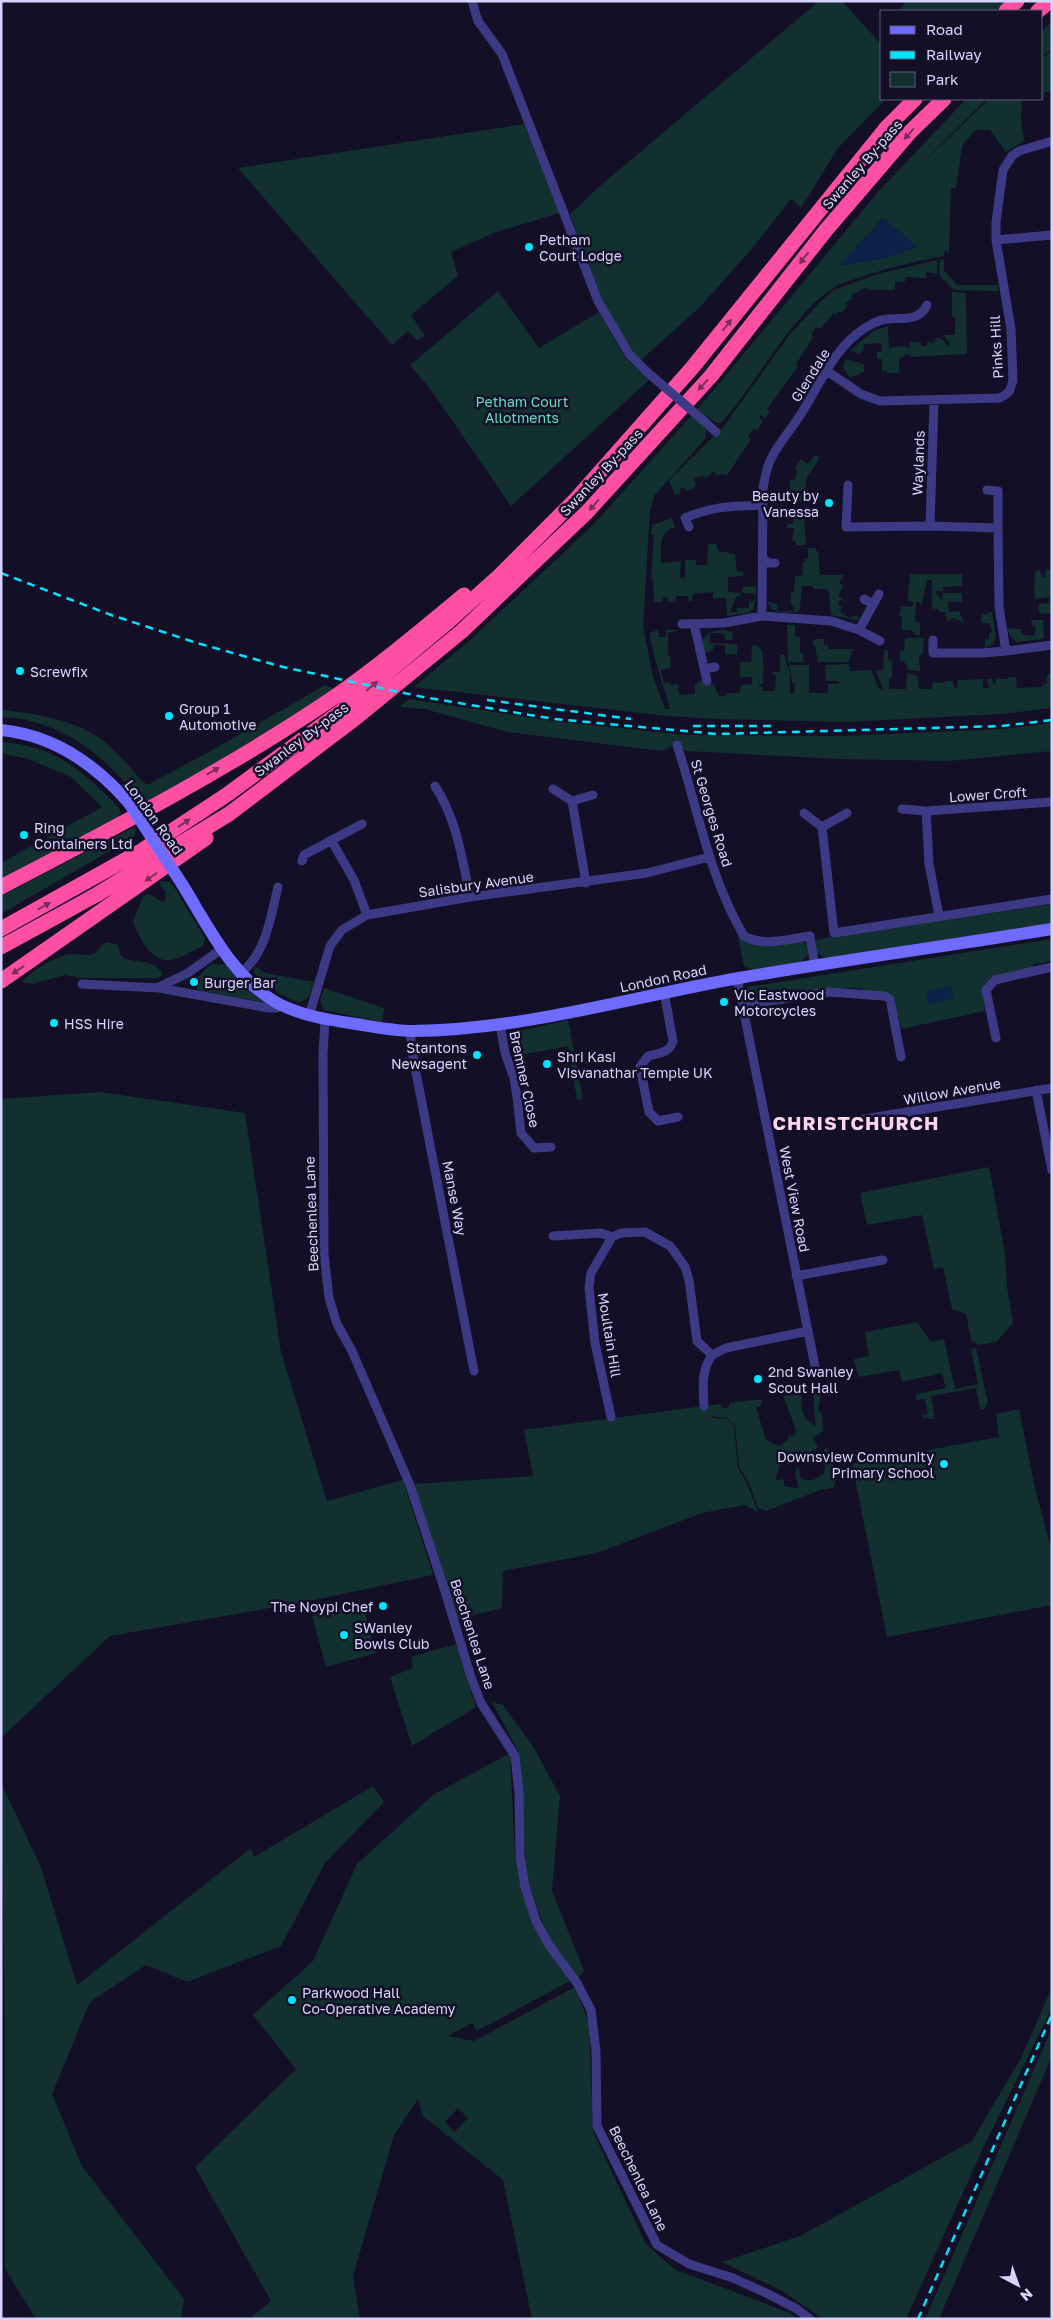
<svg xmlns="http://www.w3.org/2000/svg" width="1053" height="2320" font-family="'Golos Text',sans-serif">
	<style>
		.green { fill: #12302f; fill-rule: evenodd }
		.water { fill: #0c2248 }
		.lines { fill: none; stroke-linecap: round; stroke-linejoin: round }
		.street { stroke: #3d3a85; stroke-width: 9 }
		.secondary { stroke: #6f6bff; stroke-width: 12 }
		.highway { stroke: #ff4fa3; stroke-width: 15 }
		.rail { stroke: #00e5ff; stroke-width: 2.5; stroke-dasharray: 8 6; stroke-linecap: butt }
		.street-bridge { stroke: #3d3a85; stroke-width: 9 }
		.secondary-bridge { stroke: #6f6bff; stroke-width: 12 }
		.oneway { fill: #7d2c5e }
		.poi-dot { fill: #00e5ff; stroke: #130f26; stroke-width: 2 }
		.labels { text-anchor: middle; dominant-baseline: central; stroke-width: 5; stroke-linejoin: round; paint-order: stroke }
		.street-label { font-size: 14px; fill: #d9d4ff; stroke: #130f26 }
		.poi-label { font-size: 14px; fill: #d9d4ff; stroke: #130f26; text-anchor: start }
		.park-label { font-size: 14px; fill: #5fe0c0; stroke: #130f26 }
		.district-label { font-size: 19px; font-weight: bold; letter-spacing: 1px; fill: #ffd6f0; stroke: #130f26 }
	</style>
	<rect width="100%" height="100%" fill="#130f26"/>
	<path class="green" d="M819,1H842L880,43L882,42V99H886L838,148L801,208L791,199L754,246L701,306L641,360C610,335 585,253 570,214L600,186Z
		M906,1H1009L994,11H900Z
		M1052,22V50L1042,56V30Z
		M1052,51V92H1045L1044,100H1022L1021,120L1024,141L1006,152L990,130H975L962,146L956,188H951L949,253L945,250L943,256C914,262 886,268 858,278C850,281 840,283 833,288C790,316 757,384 721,423H717L697,410L878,192L966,99H987L897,188L989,99H1042V57ZM883,218L917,247L885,258L839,266Z
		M524,124L560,213L496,232L451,252L458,276L411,315L425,336L417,340L408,331L392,345L238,168Z
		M944,259V271L957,285H997L999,291L954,290L939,275L940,260Z
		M937,260V274L926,272V278L905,277V282H895V290H868L866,287L851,296L852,299L845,303L847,306L841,313L839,311L836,315L834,313L820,329L816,327L811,334L814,336L796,364L798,366L767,409L770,412L765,418L761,415L759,418L763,421L757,431L753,429L748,437L751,439L726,477L725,474L716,475L714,471L705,479L704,475L694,479L696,484L693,489L686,491L684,487L680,489L681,493L675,495L669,480L724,426L790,334L824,298L834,290L878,274Z
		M498,291L539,348L599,312L625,358L649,380L511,506L431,390L410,365Z
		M952,292L966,293L967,354L911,357L910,354H905L904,357L899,358V373H887V371H882V359H877V352H882L881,343L864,344L863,351L861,352V354L850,351L873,331L888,326L889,348L900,346L910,348V342H921V346H927L928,342L933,343L936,338H941L948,346L950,343L943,335H955V317H952V294H950Z
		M845,359L864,364V372L850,378L843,367Z
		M692,415L707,429L705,439L654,496L650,512L643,626L653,677L665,709H670L653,652L649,633L658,630L659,637H666V630H679L668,633V655H670L671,668L661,670L664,683L670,682L671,685L678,684L679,695L695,694V684L702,680L708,685L713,684L719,696H726V693H740L741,685L752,684V677H740V662H751L752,645L758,646L759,649L762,650L764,673L762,674L763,683L758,685L763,688V691H775L776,675H773L772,672H780V655H784L790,674V694L794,693L795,683H792L789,665H809V693H828V684H839V681H826L825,665L849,664L850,671L871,670L879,689H883L876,671L883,670L884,650H888V660L892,661V678L889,679V689H906L907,673L918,676L919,689H932L933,682L945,683V681H953L954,688H957L958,680L983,679V688H989L987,679H992L993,683L996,684V679H1008L1009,677H1016L1017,688L1042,687L1043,684L1047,683V675L1052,673V708L1001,714L846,722L715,719L667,716L414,687L468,642L593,525Z
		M815,455L819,457L818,461L807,477L804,502L791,501L790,481L791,479L795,480L797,470L795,468L801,459L808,464Z
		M793,513H804L806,545H796V541H792L794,528H787V524H793Z
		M672,518L675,527C658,533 661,547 661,563L681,561L680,578H685V560H696V565H707L708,544H716L718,551L735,554L737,571L743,572V576L728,577V592L742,593L743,587L756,586V594L741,593L740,596L736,597L730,612H737V608H749V598L751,602L756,599L753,609L748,613L727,616L726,598H713V592L693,594L692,601H689L688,596H676L675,602H668V598L663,597L662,602H654L653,579H651L654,535H651L652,525Z
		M808,548H815L816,551H818L820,575H844L839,583L843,586L838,596L845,601L840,600L838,604L842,607L840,612L851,618L853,615L860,618L857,620L831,615L829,591L826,589H813V586H802L800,609L797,612C786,612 772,615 768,602L777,604V611H794V606L791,604V592H794L795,576L803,575L802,563H805V559H808Z
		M1040,570L1042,577H1045L1046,570H1052V613L1041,614L1039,612V604L1049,603V597L1036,599L1034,597L1035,571Z
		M910,574H962V586L943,587V591H934L942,600L943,593H962V602H948L949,612L959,611L964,623L953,618L948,622L945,612H939L936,608L932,610V580H927L921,607L920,602H916L915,622L920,623V635H915L912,630H902V616H899L901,608L899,607L913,606V602L908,601C907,591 910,585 910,574Z
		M986,612H992L996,636L993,645L985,647V639H989V633L992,632L990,623H981L982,614H988Z
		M1031,620H1043L1044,639L1017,642L1011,638L1007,628L1021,629V634L1034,636L1036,627L1032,625Z
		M787,625H795V636L800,637V653H803V661L805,662H788Z
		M725,630L732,632L733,640H726L723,633H710V643L737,644V654H725V645H713V650L704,654L702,640C710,631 711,631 725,630Z
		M905,638H924L923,654L919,655L920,671L908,670L904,661H900V651H904Z
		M816,639H824V645H828V649H854L849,657V662H818L815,646L813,645V640Z
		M325,685L334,689L271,733L145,803L141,802C107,757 61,719 1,717V710C35,713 81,721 107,744C121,756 133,771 145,784H149L209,752Z
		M409,699L553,721L685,735L846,736L1004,729L1052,723V751L949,761L839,759L685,751L678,743L661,751L507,732L425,709L399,707Z
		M1,742C48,746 71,761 104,793C110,799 119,805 121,814L115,819L1,879V863L102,807L71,777L28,759L1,753Z
		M134,827L136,829L134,837L1,914V896Z
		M160,881L170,882L174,887L205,938L203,946C193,950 182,958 171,960C152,964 139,937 133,922L143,896L150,894L162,902L165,901L166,893L160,885Z
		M1052,904V924L828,959L818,954L815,944L817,940L835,936Z
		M737,931L743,937L803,941L808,947V955L799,963L753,970L744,966Z
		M1052,939V961L1034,964L1031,969L991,977L982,989L985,1011L901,1029L894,1000L865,992L861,988H843L755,1000L747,997V987Z
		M108,942L118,945L121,956C132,965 152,956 163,974L158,978H80L65,975L32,984L22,982C30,972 57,955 70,954C77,953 86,957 93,954C99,951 100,944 108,942Z
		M213,964L227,965L253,993L266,1003L197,990L196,980L207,967Z
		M255,966L265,973L314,982L309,997L299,1003L279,993L254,973Z
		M324,988L384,1008L382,1022L324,1010L320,1000Z
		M568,1020L583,1099L577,1100L568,1046L516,1056L511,1033Z
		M100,1092L245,1113L281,1352L327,1501L403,1480L433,1575L304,1602L110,1636L1,1738V1099Z
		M989,1167L1005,1253L1007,1287L1013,1323L996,1342L978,1345L971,1340L966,1314L952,1309L943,1267L934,1269L922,1215L867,1225L860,1193Z
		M917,1322L931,1342L944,1339L955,1389L978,1384L971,1349L976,1348L988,1403L984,1409H980L976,1388L931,1396L935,1419L923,1418L922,1415L928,1414L925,1399L916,1400V1394L946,1388L942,1373L902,1382L899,1370L858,1377L854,1359L869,1356L865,1332Z
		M818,1392L821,1396L818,1410L822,1413L823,1431L813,1438L818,1446L810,1453L780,1465L775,1481L780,1479L784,1481V1486L795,1488L799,1487L795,1474L797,1468L799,1469L800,1477C808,1484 816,1479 824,1474L825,1468L821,1459L826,1446C832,1454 839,1480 833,1488L820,1490L766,1511L758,1508L749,1483L739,1467L735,1426L727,1418L711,1416L713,1418L727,1419L734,1426L738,1468L747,1483L758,1512L745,1505L702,1513L597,1553L503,1571L502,1608L458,1619L414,1484L533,1476L524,1430L704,1406L707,1410L708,1406L720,1404L722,1408H728L730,1403L762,1399L761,1406L756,1407L766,1440L779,1446L788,1440L789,1434L792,1437L796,1433L795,1427L783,1396L803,1394C798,1407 804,1421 816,1426C814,1413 814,1405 814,1393Z
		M1019,1409L1035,1488L1052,1552V1605L887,1637L852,1464L999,1437L996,1414Z
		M362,1602L376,1653L326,1667L312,1616Z
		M456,1644L476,1707L412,1746L390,1677L413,1668L411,1657Z
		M492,1702L503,1705L534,1748L560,1796L552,1891L584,1971L578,1978L549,1938L527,1883L518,1751Z
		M510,1753L515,1857L534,1924L570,1981L477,2031L472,2023L448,2036L474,2041L575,1987L589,2023L593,2132L646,2244L674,2269L790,2313L798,2319H532L503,2180L423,2116L418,2099L394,2135L353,2276L360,2319H249L271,2301L195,2167L296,2069L253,2015L313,1961L357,1864L433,1795ZM458,2108L468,2118L454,2132L445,2122Z
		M1,1783L41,1867L77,1985L251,1848L254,1857L373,1786L384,1802L325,1863L281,1946L187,1982L146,1965L90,2002L52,2094L82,2166L184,2299L181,2319H36L5,2269V2027Z
		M1052,1987V2008L984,2146L906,2319H823L782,2291L722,2262L800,2236L972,2141L1021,2058Z
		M1052,2028V2056L939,2319H925Z"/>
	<path class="water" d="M884,218L918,247L885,258L838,266Z
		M951,986L954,998L928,1004L926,991Z"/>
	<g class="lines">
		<path class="street" d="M472,1L478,21L502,54L598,301L629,354L647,372
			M996,240L1052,235
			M827,371L861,394L880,401L1000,398L1009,392L1013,381L1011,329L996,240V222L1003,170L1012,156L1019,151L1052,141
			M703,420L716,432
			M848,485L846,527L930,526L934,401
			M987,490L998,491V528
			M930,526L998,528L999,607L1006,651L1052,645
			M689,527L685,518C714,506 732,506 762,505
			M762,558L769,563H775
			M879,594L859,630L880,641
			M864,599L873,604
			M762,616L763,488C765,478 766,468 771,459C778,444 790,431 799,417C819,387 833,348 865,328C870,325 876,321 882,320C898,316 918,324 927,305
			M682,624L724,623L762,616L831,621L859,630
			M694,624L707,681
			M933,640V653H982L1006,651
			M704,669L715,667
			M677,745C698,809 709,877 744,936C763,947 788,939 810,936L815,966
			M435,786C457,820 462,858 470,897
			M553,789L572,801L593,795
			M572,801L586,883
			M902,809L926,811
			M804,813L822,827L834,933L1052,899
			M822,827L847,813
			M331,840L354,880L367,915
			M302,861L304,855L362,824
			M939,916L929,864L926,811L1052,802
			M241,973C267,951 270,919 278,887
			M737,978L815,1366
			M82,984L159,988L268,1008H277L281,1005
			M159,987L188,973L223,948
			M664,992L673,1041C670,1053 659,1053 648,1056L640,1067L649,1112L658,1121L678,1117
			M743,1005L829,992L884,996L890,999L901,1057
			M309,1016L330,946L342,930L367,915L470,897L647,873L709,857
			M325,1020L323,1054L324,1254L329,1298L337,1324L352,1351L410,1485L444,1588L471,1677L481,1703L515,1756L519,1793L520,1856L525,1887L536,1921L549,1945L577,1983L591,2010L596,2051L597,2126L657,2245L689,2264L733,2278L768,2294L797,2309L810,2319
			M500,1024L505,1053L514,1078L517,1097L521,1133L534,1148L551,1147
			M410,1031L412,1052L474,1371
			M996,1038L986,990L995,980L1052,967
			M1036,1090L1052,1170
			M858,1120L1052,1088
			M553,1236L601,1233L612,1237
			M796,1276L883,1260
			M704,1406C703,1387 701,1371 712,1355
			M611,1417L595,1343L589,1288L591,1273L612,1237L621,1233L645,1232L670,1246L676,1254L685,1267L689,1280L697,1341L712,1355L726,1348L808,1331"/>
		<path class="secondary" d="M1,730C54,735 95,764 129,803
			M182,884C208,926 233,979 279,1004C303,1016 329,1020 356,1024C374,1027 394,1031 412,1031C523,1030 631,997 739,978C843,960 947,946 1052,929"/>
		<path class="highway" d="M1006,11L1017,1
			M1038,11L1050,1
			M1,887C114,828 228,769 333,698C379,666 422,630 464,595
			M1,929L141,851L225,796L344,709L449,621L499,576L576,499L692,368L887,127L915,99
			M1,947L96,895L229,814L357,717L462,631L587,512L711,376L826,230L910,132L944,99
			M1,981L206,838"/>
		<path class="rail" d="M1,573L111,615L197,643L283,667L423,697L554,719L717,734L1002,726L1052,720
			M487,700L631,719
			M693,726H773
			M918,2319L1052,2014"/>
		<path class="street-bridge" d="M647,372L703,420"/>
		<path class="secondary-bridge" d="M129,803L182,884"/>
	</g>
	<defs><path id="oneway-solid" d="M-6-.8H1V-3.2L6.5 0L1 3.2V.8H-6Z" transform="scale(1.25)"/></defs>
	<g class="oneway">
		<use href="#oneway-solid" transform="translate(909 134) rotate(132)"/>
		<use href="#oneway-solid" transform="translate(804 258) rotate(128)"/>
		<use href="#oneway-solid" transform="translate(727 325) rotate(-51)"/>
		<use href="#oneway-solid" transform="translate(703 385) rotate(132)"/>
		<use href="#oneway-solid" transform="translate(594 505) rotate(132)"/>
		<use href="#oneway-solid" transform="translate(372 686) rotate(-40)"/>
		<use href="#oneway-solid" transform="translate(213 771) rotate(-30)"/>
		<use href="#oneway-solid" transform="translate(184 823) rotate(-33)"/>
		<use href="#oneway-solid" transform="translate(151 877) rotate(145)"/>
		<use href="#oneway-solid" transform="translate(44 906) rotate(-29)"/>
		<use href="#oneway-solid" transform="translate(18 970) rotate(146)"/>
	</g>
	<g class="poi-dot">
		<circle cx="529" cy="247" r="5"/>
		<circle cx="829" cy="503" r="5"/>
		<circle cx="20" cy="671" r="5"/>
		<circle cx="169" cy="716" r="5"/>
		<circle cx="24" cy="835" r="5"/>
		<circle cx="194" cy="982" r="5"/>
		<circle cx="724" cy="1002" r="5"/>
		<circle cx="54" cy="1023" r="5"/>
		<circle cx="477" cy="1055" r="5"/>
		<circle cx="547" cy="1064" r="5"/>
		<circle cx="758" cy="1379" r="5"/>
		<circle cx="944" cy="1464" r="5"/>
		<circle cx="383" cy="1606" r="5"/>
		<circle cx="344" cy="1635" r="5"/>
		<circle cx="292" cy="2000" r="5"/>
	</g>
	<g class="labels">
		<g class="street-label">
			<text transform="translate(862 164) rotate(-49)">Swanley By-pass</text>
			<text transform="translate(996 347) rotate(-93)">Pinks Hill</text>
			<text transform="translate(810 375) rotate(-58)">Glendale</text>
			<text transform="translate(918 463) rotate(-88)">Waylands</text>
			<text transform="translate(601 472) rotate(-47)">Swanley By-pass</text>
			<text transform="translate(301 739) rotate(-37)">Swanley By-pass</text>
			<text transform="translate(988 794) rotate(-4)">Lower Croft</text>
			<text transform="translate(712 813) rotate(73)">St Georges Road</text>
			<text transform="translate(154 817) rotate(54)">London Road</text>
			<text transform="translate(476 884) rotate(-8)">Salisbury Avenue</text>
			<text transform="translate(663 978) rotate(-12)">London Road</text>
			<text transform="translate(525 1079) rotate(78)">Bremner Close</text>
			<text transform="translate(952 1091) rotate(-10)">Willow Avenue</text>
			<text transform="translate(455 1198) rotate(79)">Manse Way</text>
			<text transform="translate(795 1199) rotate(79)">West View Road</text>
			<text transform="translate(311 1214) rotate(-92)">Beechenlea Lane</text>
			<text transform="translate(610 1335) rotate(81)">Moultain Hill</text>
			<text transform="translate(473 1634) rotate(72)">Beechenlea Lane</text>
			<text transform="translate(639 2178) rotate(64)">Beechenlea Lane</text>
		</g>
		<g class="poi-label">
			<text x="539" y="239">Petham<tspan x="539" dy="16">Court Lodge</tspan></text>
			<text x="819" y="495" text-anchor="end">Beauty by<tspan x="819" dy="16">Vanessa</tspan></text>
			<text x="30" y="671">Screwfix</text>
			<text x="179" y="708">Group 1<tspan x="179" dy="16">Automotive</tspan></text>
			<text x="34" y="827">Ring<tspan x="34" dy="16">Containers Ltd</tspan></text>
			<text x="204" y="982">Burger Bar</text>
			<text x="734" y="994">Vic Eastwood<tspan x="734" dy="16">Motorcycles</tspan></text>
			<text x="64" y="1023">HSS Hire</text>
			<text x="467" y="1047" text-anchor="end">Stantons<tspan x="467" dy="16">Newsagent</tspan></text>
			<text x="557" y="1056">Shri Kasi<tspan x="557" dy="16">Visvanathar Temple UK</tspan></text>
			<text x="768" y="1371">2nd Swanley<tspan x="768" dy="16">Scout Hall</tspan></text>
			<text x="934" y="1456" text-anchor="end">Downsview Community<tspan x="934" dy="16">Primary School</tspan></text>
			<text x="373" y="1606" text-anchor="end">The Noypi Chef</text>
			<text x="354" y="1627">SWanley<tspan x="354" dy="16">Bowls Club</tspan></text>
			<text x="302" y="1992">Parkwood Hall<tspan x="302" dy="16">Co-Operative Academy</tspan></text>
		</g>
		<g class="park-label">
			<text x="522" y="401">Petham Court<tspan x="522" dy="16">Allotments</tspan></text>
		</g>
		<g class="district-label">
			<text x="856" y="1122">CHRISTCHURCH</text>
		</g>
	</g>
	<rect width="1053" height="2320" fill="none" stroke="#d9d4ff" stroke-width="5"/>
	<rect x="880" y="10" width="162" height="90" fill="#130f26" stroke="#625e7d"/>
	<rect x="890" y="26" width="25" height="8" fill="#6f6bff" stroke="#625e7d"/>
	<text x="926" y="35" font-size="15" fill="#d9d4ff">Road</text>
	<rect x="890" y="51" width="25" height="8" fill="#00e5ff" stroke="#625e7d"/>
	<text x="926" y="60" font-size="15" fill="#d9d4ff">Railway</text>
	<rect x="890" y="72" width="25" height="15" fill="#12302f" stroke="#625e7d"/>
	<text x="926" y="85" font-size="15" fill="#d9d4ff">Park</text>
	<g transform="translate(1018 2285) rotate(139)" stroke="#130f26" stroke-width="4" paint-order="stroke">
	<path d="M0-4L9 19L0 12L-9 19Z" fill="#d9d4ff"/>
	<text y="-8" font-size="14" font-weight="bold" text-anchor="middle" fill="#d9d4ff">N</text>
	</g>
</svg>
